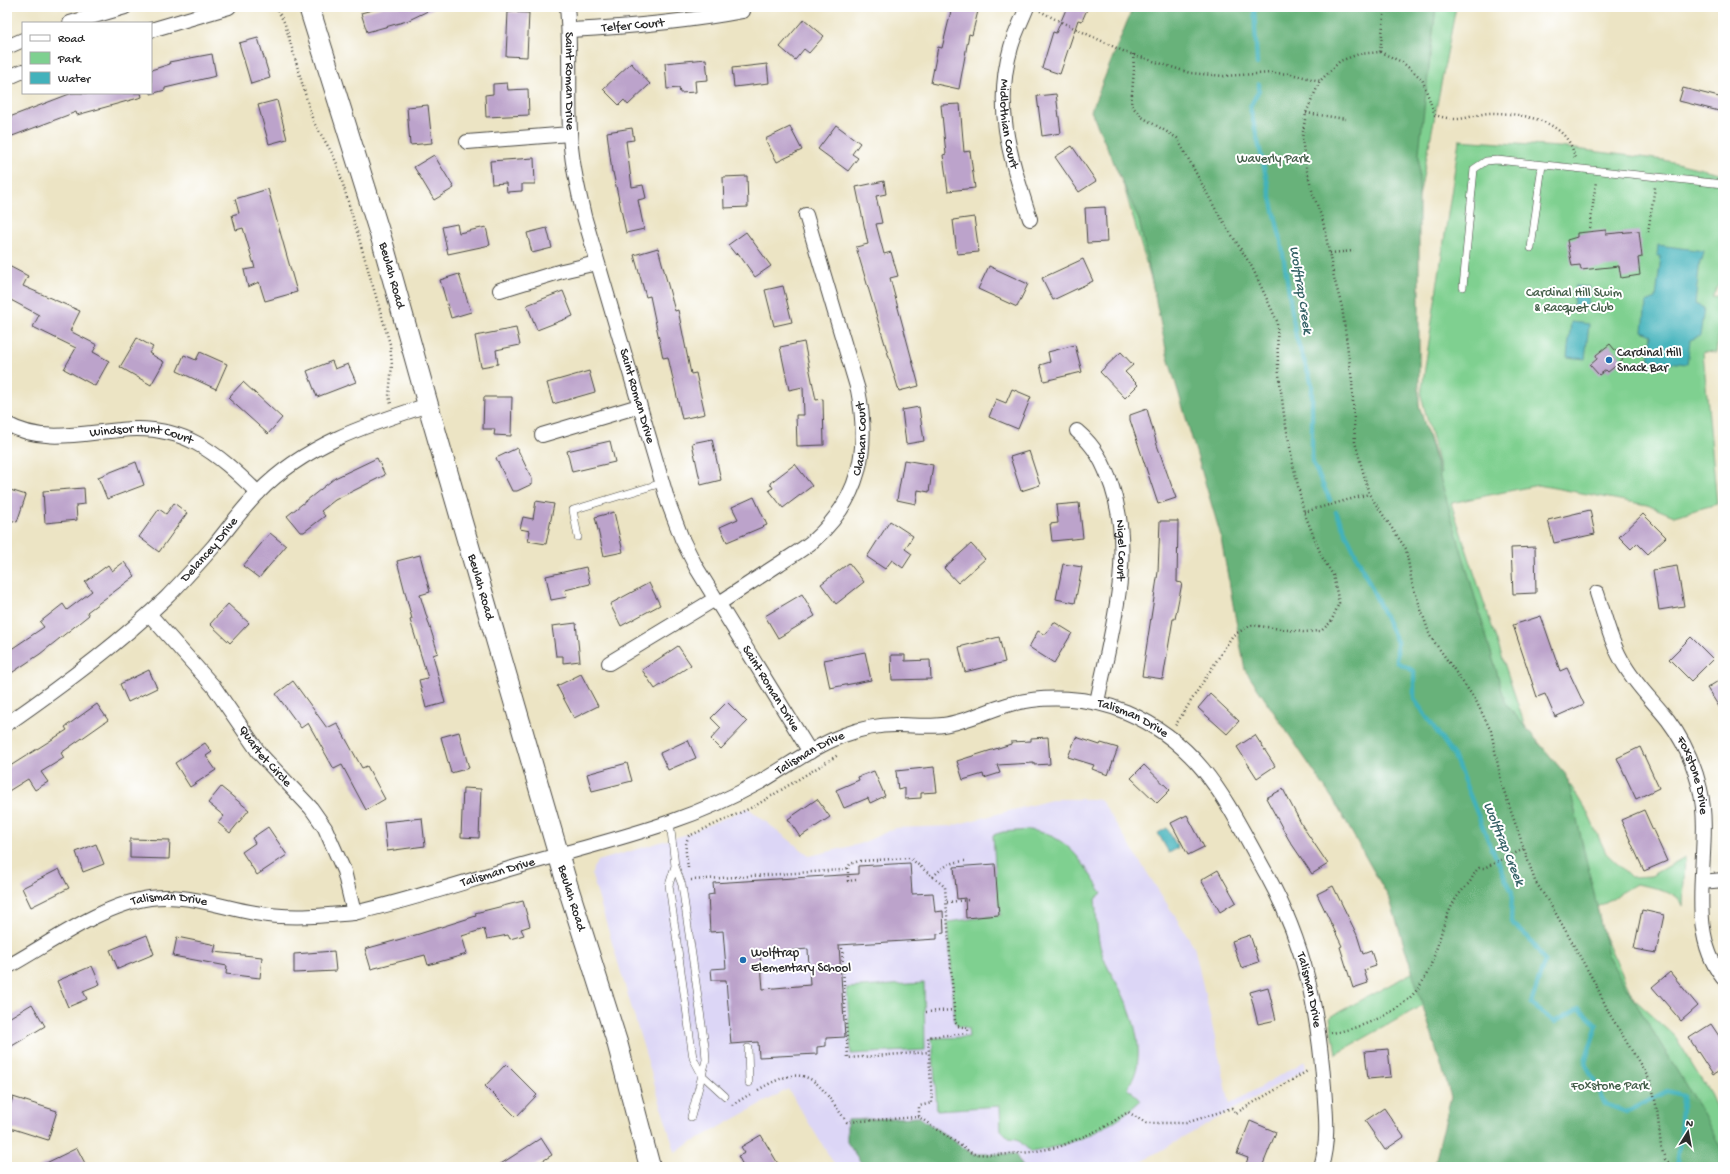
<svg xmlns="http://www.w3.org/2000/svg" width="1730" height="1174" font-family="'Gochi Hand',sans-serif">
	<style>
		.built { fill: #dcd6f6 }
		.green { fill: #7fd090; stroke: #557e5e }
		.forest { fill: #67b27a; stroke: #496e52 }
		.water { fill: #42b2bb; stroke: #366e73 }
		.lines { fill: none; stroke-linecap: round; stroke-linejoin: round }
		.stream { stroke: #42b2bb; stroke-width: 4.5 }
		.building { fill: #bca3cb; fill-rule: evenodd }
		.lane-casing { stroke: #484742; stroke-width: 8 }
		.street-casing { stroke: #484742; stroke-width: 16 }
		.secondary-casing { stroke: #484742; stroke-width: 22 }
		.path { stroke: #484742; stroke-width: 2.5; stroke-dasharray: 1 3; stroke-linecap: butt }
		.lane { stroke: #fff; stroke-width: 7 }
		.street { stroke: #fff; stroke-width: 14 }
		.secondary { stroke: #fff; stroke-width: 20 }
		.poi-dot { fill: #1f6fb2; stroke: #fff; stroke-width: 1.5 }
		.labels { text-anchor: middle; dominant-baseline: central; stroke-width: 4; stroke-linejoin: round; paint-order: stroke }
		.street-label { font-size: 13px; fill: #2b2b2b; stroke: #fff }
		.park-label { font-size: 13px; fill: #445d49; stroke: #fff }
		.poi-label { font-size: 13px; fill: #2b2b2b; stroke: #fff; text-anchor: start }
		.water-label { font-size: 14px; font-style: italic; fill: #346165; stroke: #fff }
	</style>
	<rect width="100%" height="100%" fill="#fff"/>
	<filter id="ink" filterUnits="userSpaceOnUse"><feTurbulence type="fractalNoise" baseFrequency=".025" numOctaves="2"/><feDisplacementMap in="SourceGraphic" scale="8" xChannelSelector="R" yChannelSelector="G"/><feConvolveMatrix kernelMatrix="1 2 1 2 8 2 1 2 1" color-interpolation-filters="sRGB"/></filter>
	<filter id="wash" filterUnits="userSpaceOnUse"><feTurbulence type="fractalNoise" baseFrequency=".012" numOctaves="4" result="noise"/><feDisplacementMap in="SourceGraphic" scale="16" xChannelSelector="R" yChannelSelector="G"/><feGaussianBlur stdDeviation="0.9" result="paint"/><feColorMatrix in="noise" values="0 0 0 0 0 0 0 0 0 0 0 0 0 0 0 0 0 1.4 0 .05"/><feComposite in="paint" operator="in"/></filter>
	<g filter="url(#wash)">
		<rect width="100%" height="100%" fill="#ece4c4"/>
		<path class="built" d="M1055,799H1100L1194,946L1230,1104L1305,1061L1306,1069L1131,1167H836L788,1089L675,1152L592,876L593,868L598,861L687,834L748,808L810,856L860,844L895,828L951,826Z"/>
		<path class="green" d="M1140,7H1456L1393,331L1441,474L1421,395L1459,140L1559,147L1664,160L1723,174V277L1712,296L1723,297L1716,353L1703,352L1717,504L1674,516L1647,505L1538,485L1451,503L1538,765L1571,786L1588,814L1606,853L1631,877L1651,876L1685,857L1683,906C1677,889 1652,888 1636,884L1592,910L1634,999L1675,1036L1710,1093L1723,1121V1167L1485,970L1336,1054L1330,1017L1419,969L1375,853L1216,502L1124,187L1112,126Z
			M1029,830C1069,835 1082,862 1102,893L1095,899C1097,916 1096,936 1102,953C1106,967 1115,979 1121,991C1135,1019 1148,1060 1128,1087L1140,1101C1109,1130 1072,1145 1031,1152L1017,1139L1009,1138L1001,1130L1000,1106L937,1110L932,1038L969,1037L968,1028L958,1026L955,1022L948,922L1001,915L1000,905L989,906L995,864L993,835L1003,832Z
			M924,983L925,1050L851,1054L847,988Z"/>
		<path class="forest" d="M1133,7H1436L1419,152V405L1506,704L1567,776L1609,959L1702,1112L1723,1152V1167H1434L1451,1097L1390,900L1334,801L1245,670L1220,533L1167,354L1139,220L1091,111Z
			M919,1117L973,1154H1015L1023,1167H864L847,1142V1120Z"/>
		<path class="water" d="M1658,245L1704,251L1702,260H1700L1695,304L1704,308L1700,336L1690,340L1687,364L1649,360L1652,335L1643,331L1646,302L1656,298L1661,256H1657Z
			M1575,286L1589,287L1587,309L1573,307Z
			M1571,322L1589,324L1585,359L1567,357Z
			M1167,828L1178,848L1169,853L1158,833Z"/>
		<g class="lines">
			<path class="stream" d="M1254,7L1257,64
				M1259,84V90L1250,107L1281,241L1296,337L1312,384V461L1330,500
				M1336,512L1397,642V662L1414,671V699L1454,756L1488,840L1512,892L1511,922L1529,938L1545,960L1531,1004L1555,1022L1579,1008L1597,1025L1585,1062L1605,1104L1626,1112L1667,1091L1683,1095L1678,1162L1675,1167"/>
		</g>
		<g id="blocks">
			<path class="building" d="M383,7H436L407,21L367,32L361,13Z
				M952,7H979L972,35L969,34L959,89L931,83L938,47L942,48Z
				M1067,7H1088L1082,21L1078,20L1060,74L1042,68L1053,32L1056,33Z
				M508,12L529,13L527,57L506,56Z
				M804,19L824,36L809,53L804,49L795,60L780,47Z
				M258,38L270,78L251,84L239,43Z
				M212,54L216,76L165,88V90L151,94V70L170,64L169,62Z
				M706,59L708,80L695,81L696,92L680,93L679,88L667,89L665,63Z
				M631,63L650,84L628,105L624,100L619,105L603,89Z
				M767,64L769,83L734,87L732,68Z
				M507,83L508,90L528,89L529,115L486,117L485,95L493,94V84Z
				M1683,88L1723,98L1719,111L1679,101Z
				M72,93H141L142,97L77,115L76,112L7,138V118Z
				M1056,94L1061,133L1042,136L1037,96Z
				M277,100L287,139L269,144L258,105Z
				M960,104L964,152L970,151L975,188L948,191L943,155L946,154L941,105Z
				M428,105L432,143L410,145L407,107Z
				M836,125L860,143L852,154L858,158L848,171L818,149Z
				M790,127L802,150L777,162L765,139Z
				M632,128L634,140L626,141L632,187L643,185L646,198L638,200L644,229L626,233L613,172H612L607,132Z
				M1072,146L1096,181L1079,192L1055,157Z
				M434,155L454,188L434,200L414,167Z
				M534,158L535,184H522V191L507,192L506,183L492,184L490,161Z
				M747,176L748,207L724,208L723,177Z
				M884,181L886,194L876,196L882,223L876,224L884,254L891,252L898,276L890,278L919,386L899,391L856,247L868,244L856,187Z
				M268,189L297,292L265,301L259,282L248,287L244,270L255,268L243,228L236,230L232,215L239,213L235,199Z
				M1105,207L1107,242L1087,243L1085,208Z
				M974,217L979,252L957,254L953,220Z
				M457,224L459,233L486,227L490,245L448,254L442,227Z
				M547,228L552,248L532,253L527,233Z
				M1606,230V234L1639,231L1642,257L1638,258L1640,275L1621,278L1619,266L1581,270L1580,265L1572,266L1567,240L1577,237V233Z
				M746,232L771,266L755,277L738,253L736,255L728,245Z
				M658,248L675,311L678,310L691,374L696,373L705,414L682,419L668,357L663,358L650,296L646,297L634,255Z
				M1083,259L1093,281L1053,300L1042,278Z
				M7,265L28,276L23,286L80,311L70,331L97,345L93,352L109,361L95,386L64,369L76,348L33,327L39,315L7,298Z
				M989,266L1028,284L1017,307L978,289Z
				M459,274L471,312L451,318L440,280Z
				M783,286L792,322L774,326L765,290Z
				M563,291L573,316L537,330L527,305Z
				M516,328L520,345L496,350L498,364L481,367L475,336Z
				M137,338L153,347L149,353L164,362L151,385L120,367Z
				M804,342L816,400L823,399L824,445L797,446L796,415H804L803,387L789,390L780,347Z
				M1610,344L1623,360L1608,372L1606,370L1599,375L1590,365L1597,359L1596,355Z
				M1075,345L1082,372L1044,381L1040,365L1050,362L1048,352Z
				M200,352L227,364L216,389L177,371L184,355L196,360Z
				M1121,352L1133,365L1125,372L1138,385L1125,398L1100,372Z
				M332,361L335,369L348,364L356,382L317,397L307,371Z
				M589,371L595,392L553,404L547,383Z
				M243,382L282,418L268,434L228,398Z
				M1012,389L1031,397L1018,429L989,417L996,399L1006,403Z
				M484,397H512L511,436L494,435L495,429H483Z
				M919,407L924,441L906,444L902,410Z
				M1147,409L1157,445L1176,498L1158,504L1130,420V415Z
				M712,439L721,480L701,485L692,443Z
				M610,441L615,462L572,472L567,451Z
				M517,448L532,479V484L517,491H512L496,458Z
				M1029,451L1040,485L1021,491L1010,457Z
				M377,458L385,475L335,500L321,511L325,516L304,532H300L287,516L335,478Z
				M904,460L933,465L929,492L918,490L916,504L897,500Z
				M136,462L144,485L107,499L98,477Z
				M795,464L812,486L783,508L769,490L773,488L770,483Z
				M84,488L85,504L76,505L77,520L45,523L43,491Z
				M7,489L26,495L17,522L7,519Z
				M754,497L767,525L727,542L720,527L738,519L732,507Z
				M536,501L554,504L546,544L528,541L530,531L520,529L523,517L533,519Z
				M174,503L187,513L159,552L139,537L159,509L166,514Z
				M1079,503L1083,538L1052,541L1050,524L1058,523L1056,505Z
				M1590,510L1595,534L1554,543L1548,520Z
				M614,512L623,552L604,556L595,517Z
				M1643,514L1666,537L1648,554L1637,543L1631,549L1619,537Z
				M890,521L913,536L905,549L912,554L903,568L892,560L885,569L867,557Z
				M1160,521H1178L1177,582L1182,583L1175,619H1173L1163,679L1142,676L1158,572Z
				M270,533L286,546L259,578L243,566Z
				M971,544L985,559L958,583L944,568Z
				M1535,547L1536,593L1513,594L1511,548Z
				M420,555L430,592L420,595L438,653L433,655L445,703L426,708L419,680L428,678L410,620L412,619L397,561Z
				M124,562L135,576L87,612L89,615L40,654L7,676V652L44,627L40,622L63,604L67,610L92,591L85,582L108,565L112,571Z
				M849,563L864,582L836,604L821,584Z
				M1063,564L1082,567L1075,603L1056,599Z
				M1677,566L1684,606L1659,610L1653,570Z
				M586,567L590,584L565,590L567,597L551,600L546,576Z
				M649,583L660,605L621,626L610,604Z
				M802,594L815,616L778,638L765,616Z
				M228,604L249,623L230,643L210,624Z
				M1541,616L1560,671L1567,668L1584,704L1555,717L1545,694L1537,697L1513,625Z
				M1054,622L1072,633L1054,663L1029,647L1038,631L1045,635Z
				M576,623L580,661L563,663V656H556L552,626Z
				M999,637L1005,662L965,672L959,647Z
				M1691,637L1713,659L1691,681L1669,659Z
				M678,646L691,665L655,689L642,670Z
				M865,652L871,680L830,688L824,660Z
				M891,655H905V661L930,660L931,679L892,680Z
				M149,670L157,688L128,702L120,684Z
				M581,674L598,706L574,718L557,686Z
				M1723,678V713L1707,688Z
				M293,681L327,728L337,723L362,768L367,766L385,799L366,810L342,765L334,769L308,723L301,728L276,694Z
				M1210,694L1239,721L1227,734L1198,708Z
				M727,702L747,722L721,749L711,739L721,728L711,718Z
				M97,704L108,720L61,753L64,758L41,772L48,782L35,790L28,779L7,792V768L67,730L65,727Z
				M459,732L469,768L451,773L441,737Z
				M1255,735L1275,766L1257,778L1237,747Z
				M1048,737L1050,764L1034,765V763L997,765L1000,773L984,778L983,774L963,780L957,761L1011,744V742L1031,741V738Z
				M1076,737L1100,745L1101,743L1118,748L1108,775L1092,769L1094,765L1068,757Z
				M688,740L696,758L668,770L660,753Z
				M205,743L212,752L206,756L216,770L190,787L175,763Z
				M1640,747L1659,788L1636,799L1617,758Z
				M627,763L632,781L592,791L587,774Z
				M1144,765L1170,790L1157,803L1131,778Z
				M934,767L937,792L921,793V798L905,799V788L898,790L896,771Z
				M874,771L885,796L870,803L868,798L844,808L836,790L859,780L858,777Z
				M221,787L249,810L230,833L218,823L224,816L208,803Z
				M463,788L481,789L479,838L461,837Z
				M1283,789L1303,827L1328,864L1312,874L1289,840L1266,798Z
				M817,799L830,817L800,837L788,819Z
				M1644,810L1667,861L1644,871L1621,820Z
				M1187,815L1204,847L1188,855L1171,823Z
				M422,818L425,846L387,851L384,822Z
				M268,827L287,855L257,875L242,852L255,843L252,838Z
				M130,839L170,840L169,859L130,858Z
				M96,844L104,864L83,872L76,852Z
				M910,863L912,894L933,893L935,912L943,911L944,933L937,934V939L839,945L845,1037L826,1038V1046L817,1047V1054L759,1057L758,1042L731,1044L726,980H712L711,969L726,968L723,931L710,932L708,895L714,894L713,883L858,874V866ZM808,949L810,985L763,989L760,953Z
				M995,864L999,915L966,918L965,898L957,899L954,867Z
				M59,869L69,888L31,907L22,888Z
				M1218,870L1236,902L1220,912L1201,880Z
				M1333,886L1357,935L1363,954L1371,951L1376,966L1364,970L1368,983L1353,988L1340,947L1342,946L1317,894Z
				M523,901L530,926L521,929L524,935L510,939L508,935L487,939L484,929L462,936L467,954L428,965L425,955L371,969L365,949L419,934L476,916L475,913Z
				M1642,910L1664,915L1656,953L1634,949Z
				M147,935L154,954L118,969L110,950Z
				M1250,935L1259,962L1241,968L1232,941Z
				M177,937L216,945L214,952L262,957L260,978L226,974L227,966L173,956Z
				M334,951L336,971L294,973V954Z
				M92,966L100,984L83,991L87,999L68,1007L57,981Z
				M1670,972L1698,1006L1681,1021L1652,987Z
				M1268,987L1276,1020L1258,1024L1250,992Z
				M32,1004L45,1026L7,1049V1019Z
				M1711,1024L1723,1042V1069L1713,1075L1689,1038Z
				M1388,1049L1391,1077L1368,1079L1365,1051Z
				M506,1064L537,1095L516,1117L485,1086Z
				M13,1097L57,1111L48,1140L7,1127V1115Z
				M1384,1108L1404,1137L1385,1150L1365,1121Z
				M1250,1121L1276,1132L1262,1167H1245L1248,1158L1237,1154Z
				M761,1135L780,1167H744L738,1156L745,1153L741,1147Z
				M541,1138L552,1155L533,1167H496Z
				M77,1148L87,1167H38Z"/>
		</g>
	</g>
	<g filter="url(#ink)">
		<use href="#blocks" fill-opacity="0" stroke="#484742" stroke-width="1"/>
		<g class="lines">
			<g class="lane-casing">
				<path id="lane" d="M1531,248L1542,165
					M1463,287L1474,169L1486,161L1497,160L1723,184
					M578,537L573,510L662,483
					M670,822L675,866L682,885L705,1046L706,1060L691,1117
					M675,866L669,885L693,1058L702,1075L725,1096
					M748,1048L749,1083"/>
			</g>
			<g class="street-casing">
				<g id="street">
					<path id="s1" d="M567,7C571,49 568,90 570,132C571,161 578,189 584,216L668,502L682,539L696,567L810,752"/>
					<path id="s2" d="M1027,7C1022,20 1015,33 1011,47C993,109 1011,159 1030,219"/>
					<path d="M70,23L125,7"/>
					<path d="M151,30L229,7"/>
					<path id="s3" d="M570,30C628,27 686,22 743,11"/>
					<path d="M7,47L23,40"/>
					<path d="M7,78L23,71"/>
					<path d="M467,142L570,134"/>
					<path d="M500,290L562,271L597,263"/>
					<path id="s4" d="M7,424C43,444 82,433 120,430C183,423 216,452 258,493"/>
					<path id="s5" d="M1077,431C1096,447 1104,464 1112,487C1135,558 1111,632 1097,702"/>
					<path d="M542,435L639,406"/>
					<path id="s6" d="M1597,593C1605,617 1611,644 1625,666C1637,686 1654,702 1668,720C1684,741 1694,764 1700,789C1714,849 1682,926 1723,978"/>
					<path id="s7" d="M718,604C738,591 759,577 779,564C791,556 804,549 814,540C860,499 870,449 858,390L806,215"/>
					<path id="s8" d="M149,614L214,687L260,754L311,808L325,828L344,871L354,913"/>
					<path d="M609,663L715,599"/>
					<path id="s9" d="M7,724C63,685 117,645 166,598C182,582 198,564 213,547C228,529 241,510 258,493C304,445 366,425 428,405"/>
					<path d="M1702,882L1723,880"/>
					<path id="s10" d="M7,967C49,944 103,904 150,898C186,893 220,907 255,913C288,919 321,916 354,913C406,901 458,884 509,869C563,853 618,840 670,822C702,811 733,797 762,781C789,765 815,746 844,735C860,729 879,725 896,725C912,725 928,727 943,725C966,722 986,711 1007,705C1045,694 1090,697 1126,712C1204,745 1228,806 1267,875C1305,944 1318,1010 1324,1087C1326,1115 1329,1140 1321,1167"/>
				</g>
			</g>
			<g class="secondary-casing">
				<g id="secondary">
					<path id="s11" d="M309,7L383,244L428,405L567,884L617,1042L650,1167"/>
				</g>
			</g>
			<path class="path" d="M276,7L285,24L313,121L332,153L337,164L390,344L392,365L389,396L391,404
				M1385,7L1380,52L1359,54L1340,61L1320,81L1306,113L1302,138L1306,167L1313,194L1323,221L1334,278L1342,307L1352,381L1355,442L1369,494L1406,549L1412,583L1430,636L1475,699L1491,731L1502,785L1535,881L1555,912L1596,985L1609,1013L1651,1082L1657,1109L1661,1147L1665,1159L1673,1167
				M1040,11L1053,18L1125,52L1190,73L1224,76L1273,73L1291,74L1320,81
				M1380,52L1402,62L1422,79L1435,115C1442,117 1449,119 1456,119C1469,119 1482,112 1495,113C1527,114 1570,122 1575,159
				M1133,54L1134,70L1131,105L1142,117L1177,138L1216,210L1252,267L1277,321L1278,366L1284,415L1293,464L1304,512L1322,557L1333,575L1339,603L1331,622L1321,631L1303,632L1252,625L1233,635L1175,726
				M1306,113L1346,119
				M1590,228L1596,181
				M1648,232L1655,187
				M1330,253L1354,251
				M1304,512L1369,494
				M688,868C687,857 683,846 689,836L755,806L838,755
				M933,877C943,866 951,862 965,861
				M691,880L841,870L848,868
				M856,880L848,881V868L850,864L859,861L910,858L945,887L955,1022L958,1026L968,1028V1033L928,1037L932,1103L919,1106V1117L973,1154L997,1155L1031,1152L1059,1147L1103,1128L1128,1112L1146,1123H1186L1232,1108L1236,1113L1309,1070
				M947,902L969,900
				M842,948L848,1058L929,1052
				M926,1012L954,1010
				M1331,1033C1360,1029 1402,1012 1419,987C1438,961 1439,924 1457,897C1460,892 1465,888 1469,883C1473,878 1474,872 1479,868H1484L1524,849
				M758,1090C810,1059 817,1082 847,1122L919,1117
				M732,1105L752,1093"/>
			<use href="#lane" class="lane"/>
			<use href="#street" class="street"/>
			<use href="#secondary" class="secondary"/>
		</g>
	</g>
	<g class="poi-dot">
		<circle cx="1609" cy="360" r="4"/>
		<circle cx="743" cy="960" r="4"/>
	</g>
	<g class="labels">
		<g class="street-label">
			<text stroke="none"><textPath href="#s3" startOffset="63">Telfer Court</textPath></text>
			<text stroke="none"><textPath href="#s1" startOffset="74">Saint Roman Drive</textPath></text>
			<text stroke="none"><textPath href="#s2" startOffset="121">Midlothian Court</textPath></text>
			<text stroke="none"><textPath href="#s11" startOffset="281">Beulah Road</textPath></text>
			<text stroke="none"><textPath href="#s1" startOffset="398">Saint Roman Drive</textPath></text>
			<text stroke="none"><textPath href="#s7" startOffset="231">Clachan Court</textPath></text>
			<text stroke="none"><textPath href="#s4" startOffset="137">Windsor Hunt Court</textPath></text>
			<text stroke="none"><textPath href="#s9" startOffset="268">Delancey Drive</textPath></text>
			<text stroke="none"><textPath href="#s5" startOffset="131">Nigel Court</textPath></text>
			<text stroke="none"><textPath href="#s11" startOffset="605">Beulah Road</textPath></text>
			<text stroke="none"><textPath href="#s1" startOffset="722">Saint Roman Drive</textPath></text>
			<text stroke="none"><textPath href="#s10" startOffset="1187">Talisman Drive</textPath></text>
			<text stroke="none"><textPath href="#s10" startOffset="851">Talisman Drive</textPath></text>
			<text stroke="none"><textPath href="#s8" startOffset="184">Quartet Circle</textPath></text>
			<text stroke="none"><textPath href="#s6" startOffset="209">Foxstone Drive</textPath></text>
			<text stroke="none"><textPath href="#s10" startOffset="515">Talisman Drive</textPath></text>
			<text stroke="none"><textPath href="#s11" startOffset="929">Beulah Road</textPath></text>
			<text stroke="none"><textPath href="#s10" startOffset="179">Talisman Drive</textPath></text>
			<text stroke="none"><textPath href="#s10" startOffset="1522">Talisman Drive</textPath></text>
		</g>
		<g class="park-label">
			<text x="1273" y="159">Waverly Park</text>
			<text x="1574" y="293">Cardinal Hill Swim<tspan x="1574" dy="15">&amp; Racquet Club</tspan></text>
			<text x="1610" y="1086">Foxstone Park</text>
		</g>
		<g class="poi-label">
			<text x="1617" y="353">Cardinal Hill<tspan x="1617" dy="15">Snack Bar</tspan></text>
			<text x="751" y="953">Wolftrap<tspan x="751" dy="15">Elementary School</tspan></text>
		</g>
		<g class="water-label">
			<text transform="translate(1300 290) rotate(81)">Wolftrap Creek</text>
			<text transform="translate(1503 844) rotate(68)">Wolftrap Creek</text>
		</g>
	</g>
	<rect width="1730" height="1174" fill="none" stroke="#fff" stroke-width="24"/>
	<rect x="22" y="22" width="130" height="72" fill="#ffffff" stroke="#aaaaaa"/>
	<rect x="30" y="35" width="20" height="6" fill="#ffffff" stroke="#aaaaaa"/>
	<text x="58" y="42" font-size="12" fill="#2b2b2b">Road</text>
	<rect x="30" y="52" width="20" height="12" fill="#7fd090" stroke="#aaaaaa"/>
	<text x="58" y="62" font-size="12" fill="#2b2b2b">Park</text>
	<rect x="30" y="72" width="20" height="12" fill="#42b2bb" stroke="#aaaaaa"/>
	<text x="58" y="82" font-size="12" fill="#2b2b2b">Water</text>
	<g transform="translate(1688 1132) rotate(11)" stroke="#ffffff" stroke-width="3" paint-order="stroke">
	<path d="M0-3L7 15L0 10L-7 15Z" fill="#2b2b2b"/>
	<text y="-6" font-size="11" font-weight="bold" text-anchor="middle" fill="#2b2b2b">N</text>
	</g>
</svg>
